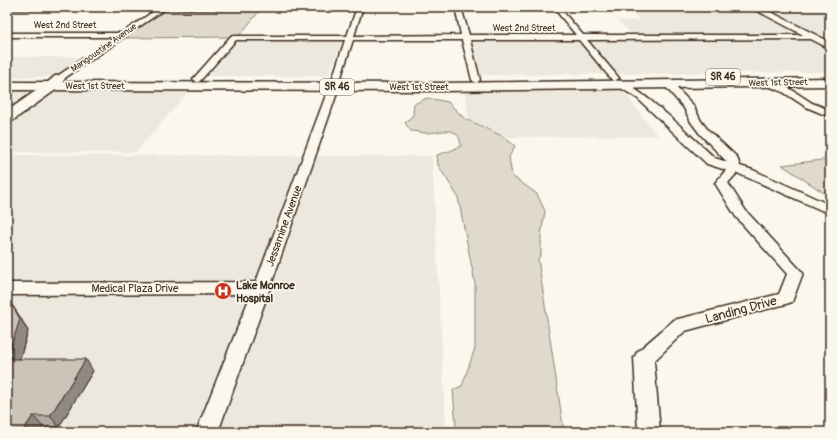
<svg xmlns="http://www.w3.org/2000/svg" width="837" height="439" font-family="Pangolin,sans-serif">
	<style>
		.built { fill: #ede8dd }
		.green { fill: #dfd9ce; stroke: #8d8276 }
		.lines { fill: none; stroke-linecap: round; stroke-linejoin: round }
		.street-casing { stroke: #3b2a1e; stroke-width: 3 }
		.secondary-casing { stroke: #3b2a1e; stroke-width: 3 }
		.primary-casing { stroke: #3b2a1e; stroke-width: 3 }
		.street { fill: #fbf7ec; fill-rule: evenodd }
		.secondary { fill: #fbf7ec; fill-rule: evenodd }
		.primary { fill: #fbf7ec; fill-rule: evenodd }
		.wall { fill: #afa99f; stroke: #3b2a1e }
		.shaded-wall { fill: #8f8982; stroke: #3b2a1e }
		.building { fill: #ccc4b9; stroke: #3b2a1e }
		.labels { text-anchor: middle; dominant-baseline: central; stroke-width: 3.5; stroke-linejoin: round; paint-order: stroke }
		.far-street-label { font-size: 9px; fill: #3b2a1e; stroke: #fbf7ec }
		.shield { fill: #fbf7ec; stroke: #75685c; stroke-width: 1 }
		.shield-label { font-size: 10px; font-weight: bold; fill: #3b2a1e }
		.street-label { font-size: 11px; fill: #3b2a1e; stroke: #fbf7ec }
		.poi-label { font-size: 11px; font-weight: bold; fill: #3b2a1e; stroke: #fbf7ec; text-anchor: start }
		.near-street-label { font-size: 13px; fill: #3b2a1e; stroke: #fbf7ec }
	</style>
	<rect width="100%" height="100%" fill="#fbf7ec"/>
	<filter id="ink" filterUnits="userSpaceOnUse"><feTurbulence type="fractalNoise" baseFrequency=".025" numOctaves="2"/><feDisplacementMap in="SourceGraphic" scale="8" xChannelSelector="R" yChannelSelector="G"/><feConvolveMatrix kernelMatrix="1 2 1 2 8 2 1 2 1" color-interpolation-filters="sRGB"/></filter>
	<g filter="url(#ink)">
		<path class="built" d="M625,7H751L807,36H634L617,20L640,21Z
			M758,7H830V44Z
			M812,38L830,48V72L616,74L586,39Z
			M470,39H579L607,74L479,75Z
			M237,40H343L328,76H204Z
			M7,57H87L58,77H7Z
			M621,89L658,136L504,137L469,120L464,90Z
			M7,91H40L7,115Z
			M50,91H189L136,152H7V123Z
			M7,155L432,156L446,427L311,429V432H7Z"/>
		<path class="green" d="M166,8H262L238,37L122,38Z
			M427,98L448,102L464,118L504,137L515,146L509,157L512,176L537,194L545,211L541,235V255L538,259L564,432H454L456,427L453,390L462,386L475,348V283L458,197L438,165L437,155L450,151L461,146C459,123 441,133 426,133C421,133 416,131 411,131L405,123L413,115L414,104Z
			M830,159V197L782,165Z"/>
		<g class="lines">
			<g class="street-casing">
				<path id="street" d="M7,7H230L227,9H165L59,82L55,79L56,77L115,37H7V33H122L157,9H7Z
					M357,7H363L354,36L461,35L455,7H461L469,35H576L553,7H559L583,35H813L817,37L813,39L587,40L619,78L615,81L612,80L579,40H470L480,80L476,83L472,80L462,40H353L340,80L336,83L332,80L345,40H236L200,81L197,82L193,79L231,36H347Z
					M769,80L789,88L812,103L830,110V117L806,107L783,92L766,85L764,83Z
					M668,81L671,82L693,105L701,121L708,130L737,157L740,166L753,170L830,205V214L737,173L728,183L746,211L803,273L792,302L786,304L685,331L654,361L660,432H638L634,358L637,352L674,320L779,294L787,274L736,217L715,183L726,170L707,164L637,98L616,85L618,83C634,79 700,145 715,158L727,162L700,134L691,122L684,108L663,84Z
					M334,84L339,87L270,288L218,432H196L251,294L7,295V283L256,282L329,87Z"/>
			</g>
			<g class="secondary-casing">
				<path id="secondary" d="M750,7H761L830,42V49Z
					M59,75L63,76L65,79L57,89L12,121L7,122V111L47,83L55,76Z"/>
			</g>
			<g class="primary-casing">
				<path id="primary" d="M830,78V86L443,91L7,90V82L443,83Z"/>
			</g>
			<use href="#street" class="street"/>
			<use href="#secondary" class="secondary"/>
			<use href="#primary" class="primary"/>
		</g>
		<path class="wall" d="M12,305L20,317L28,331L20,359L93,371L59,427H43L7,432Z"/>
		<path class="shaded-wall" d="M12,305L20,317L28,331L16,371L7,359Z
			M86,359L93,371L59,427L50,416Z
			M33,416L43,427L40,432H22Z"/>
		<path class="building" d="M7,303L12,305L20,319L7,359H86L50,416H33L22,432H7Z"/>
	</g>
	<defs>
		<g id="hospital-disc" transform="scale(0.9)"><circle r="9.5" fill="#c8321e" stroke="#fbf7ec"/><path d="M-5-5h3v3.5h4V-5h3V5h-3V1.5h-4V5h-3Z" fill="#fff"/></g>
	</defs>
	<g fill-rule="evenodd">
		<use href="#hospital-disc" x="223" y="291"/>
	</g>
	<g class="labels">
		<g class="far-street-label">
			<text x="65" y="25">West 2nd Street</text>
			<text x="524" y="28">West 2nd Street</text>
			<text transform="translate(104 48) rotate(-35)">Mangoustine Avenue</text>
			<text transform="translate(778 83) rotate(-1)">West 1st Street</text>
			<text x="95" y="86">West 1st Street</text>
			<text x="419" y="87">West 1st Street</text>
		</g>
		<g class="shield">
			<rect x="706" y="69" width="34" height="16" rx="3"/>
			<rect x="320" y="79" width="34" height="16" rx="3"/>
		</g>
		<g class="shield-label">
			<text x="723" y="77">SR 46</text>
			<text x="337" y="87">SR 46</text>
		</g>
		<g class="street-label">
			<text transform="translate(284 226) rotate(-70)">Jessamine Avenue</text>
			<text x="135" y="288">Medical Plaza Drive</text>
		</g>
		<g class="poi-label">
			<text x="236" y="285">Lake Monroe<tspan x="236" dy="13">Hospital</tspan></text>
		</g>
		<g class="near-street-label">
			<text transform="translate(741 310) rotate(-15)">Landing Drive</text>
		</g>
	</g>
	<rect width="837" height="439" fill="none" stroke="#fbf7ec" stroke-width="24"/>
	<rect x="12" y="12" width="813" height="415" fill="none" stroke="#3b2a1e" stroke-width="1.5" filter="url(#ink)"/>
</svg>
